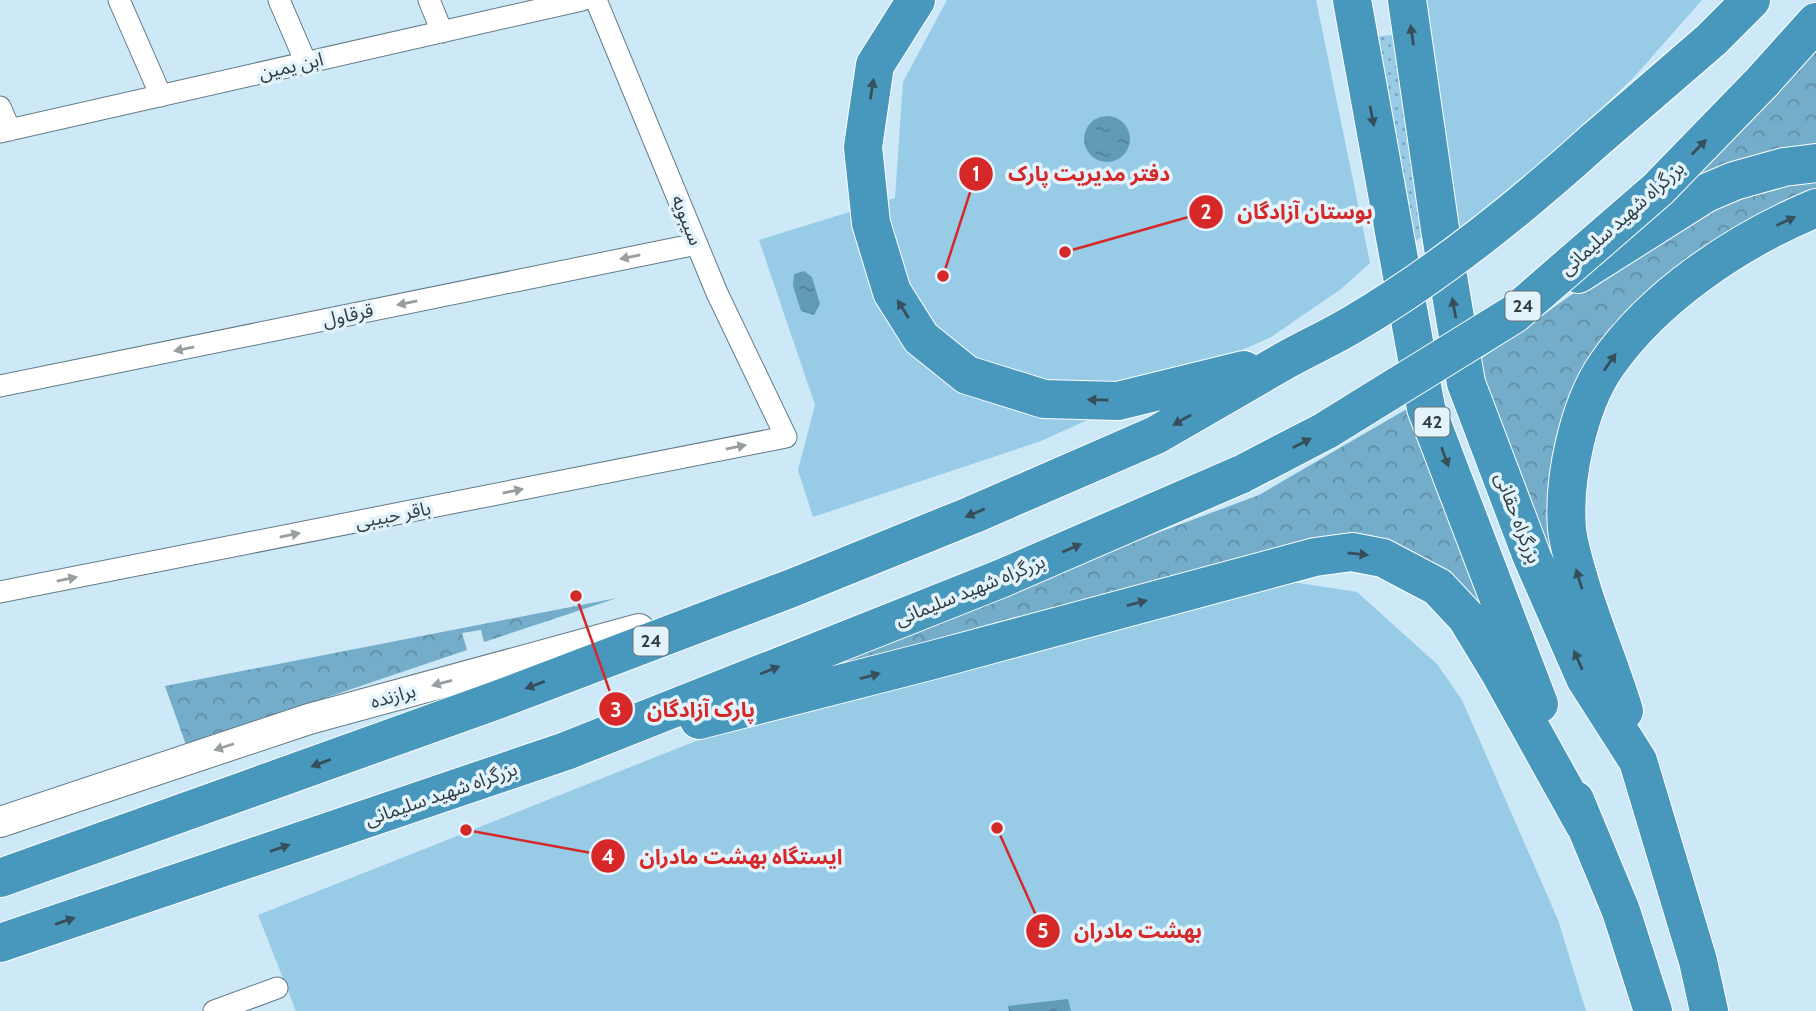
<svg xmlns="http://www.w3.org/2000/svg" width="1816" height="1011" font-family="Cabin,'Noto Sans Arabic',sans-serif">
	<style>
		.forest { fill: url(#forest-crowns) }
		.park { fill: #97cbe6 }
		.garden { fill: url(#garden-dots) }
		.water { fill: url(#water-ripples) }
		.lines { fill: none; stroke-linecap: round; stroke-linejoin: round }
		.street-casing { stroke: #637b88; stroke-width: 23 }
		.secondary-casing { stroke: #637b88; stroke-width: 32 }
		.highway-casing { stroke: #fff; stroke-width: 40 }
		.street { stroke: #fff; stroke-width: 21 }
		.secondary { stroke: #fff; stroke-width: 30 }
		.highway { stroke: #4898bd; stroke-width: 38 }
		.highway-bridge-casing { stroke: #fff; stroke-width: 40; stroke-linecap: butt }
		.highway-bridge { stroke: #4898bd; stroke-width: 38 }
		.oneway { fill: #364f5b }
		.oneway2 { fill: #989ea0 }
		.labels { text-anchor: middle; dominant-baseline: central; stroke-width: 7; stroke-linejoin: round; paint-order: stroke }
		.shield { fill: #e3f3fc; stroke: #67747a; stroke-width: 2 }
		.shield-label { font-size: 18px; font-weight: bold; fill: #323d42 }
		.street-label { font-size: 19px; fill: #323d42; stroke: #e3f3fc }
		.leader { fill: none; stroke: #d62828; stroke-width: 2.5 }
		.callout-dot { fill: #d62828; stroke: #e3f3fc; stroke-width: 2.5 }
		.mark-label { font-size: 21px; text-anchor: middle; font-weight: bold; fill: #fff }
		.callout-label { font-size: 21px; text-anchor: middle; font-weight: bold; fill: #d62828; stroke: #e3f3fc; stroke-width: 7; stroke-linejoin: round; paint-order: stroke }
	</style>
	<defs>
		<pattern id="forest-crowns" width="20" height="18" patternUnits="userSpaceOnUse" patternTransform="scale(1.75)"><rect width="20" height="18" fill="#74adc9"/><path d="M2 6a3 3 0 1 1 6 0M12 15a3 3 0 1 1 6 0" fill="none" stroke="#608ea5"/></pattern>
		<pattern id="garden-dots" width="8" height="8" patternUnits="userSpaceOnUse" patternTransform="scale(1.75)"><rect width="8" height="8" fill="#97cbe6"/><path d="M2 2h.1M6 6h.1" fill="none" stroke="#7ca6bc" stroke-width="1.8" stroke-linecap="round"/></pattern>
		<pattern id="water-ripples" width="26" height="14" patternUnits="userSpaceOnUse" patternTransform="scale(1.75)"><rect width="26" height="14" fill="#629bb6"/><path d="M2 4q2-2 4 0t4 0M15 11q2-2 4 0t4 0" fill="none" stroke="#518096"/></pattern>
	</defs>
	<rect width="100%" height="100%" fill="#cde8f6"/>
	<path class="forest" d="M1816,50V152L1665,210Z
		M1816,172V200L1582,394L1581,639L1478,361L1698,205Z
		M1412,406L1506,666L1404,553L696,716L1042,576L1259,495Z
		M617,598L484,642L481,630L462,633L467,650L186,745L165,686Z"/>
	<path class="park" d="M947,0H1316L1370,263L1341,289L1271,337L1041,441L813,517L798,470L815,405L759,240L895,198L903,82Z
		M1422,0H1702L1635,76L1553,155L1453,234Z
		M1273,579L1357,592L1437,664L1462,700L1558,920L1586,1011H296L258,915L696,741L880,683Z"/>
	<path class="garden" d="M1405,34L1430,231L1399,253L1371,37Z"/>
	<path class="water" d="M1084 139a23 23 0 1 1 46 0a23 23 0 1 1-46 0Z
		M804,271L812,277L820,304L814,315L801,311L793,286L794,274Z
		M1068,999L1071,1011H1009L1008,1006Z"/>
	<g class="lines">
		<g class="street-casing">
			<path id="street" d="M119,0L161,96
				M279,0L306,63
				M429,0L442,32
				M0,107L10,130
				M0,132L582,0
				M0,386L697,244
				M0,592L786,437L717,293L596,0
				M214,1011L277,988"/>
		</g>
		<g class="secondary-casing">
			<path id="secondary" d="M0,822L309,719L639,629"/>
		</g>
		<g class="highway-casing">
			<path id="highway" d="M916,0L875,65L863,147L871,223L892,292L921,338L967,375L1044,399L1118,401L1244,370
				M1352,0L1426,408L1539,704
				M1407,0L1440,229L1466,383L1532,557L1585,678L1638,761L1698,961L1709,1011
				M1762,82L1816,22
				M1593,142L1711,40L1751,0
				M1578,274L1706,193L1734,181L1784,167L1816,163
				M1624,711C1611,669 1594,628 1581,586C1576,568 1569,548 1567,529C1563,480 1578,407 1606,366C1654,296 1739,240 1816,208
				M699,720L933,660L1315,557L1352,552L1383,558L1438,587L1466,617L1500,673L1584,824
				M1575,800L1621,911L1653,1011
				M0,878L497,700L792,588L972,515L1156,435L1284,361
				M0,943L566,751L1000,579L1242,474"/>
		</g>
		<use href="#street" class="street"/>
		<use href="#secondary" class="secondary"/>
		<use href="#highway" class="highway"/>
		<g class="highway-bridge-casing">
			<path id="highway-bridge" d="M1284,361C1307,348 1332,337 1355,323C1441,272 1519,209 1593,142
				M1242,474L1325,431L1514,314L1658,189L1762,82"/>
		</g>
		<use href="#highway-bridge" class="highway-bridge"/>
	</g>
	<defs><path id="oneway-solid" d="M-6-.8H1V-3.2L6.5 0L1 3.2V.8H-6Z" transform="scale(1.75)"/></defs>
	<g class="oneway">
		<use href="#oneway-solid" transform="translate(1412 35) rotate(-98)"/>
		<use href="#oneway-solid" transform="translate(872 89) rotate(-81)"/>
		<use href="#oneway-solid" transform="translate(1372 116) rotate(79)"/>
		<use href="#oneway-solid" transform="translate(1699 147) rotate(-46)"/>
		<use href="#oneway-solid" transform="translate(1786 221) rotate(-25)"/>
		<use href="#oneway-solid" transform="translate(1454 308) rotate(-100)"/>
		<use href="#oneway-solid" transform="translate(903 309) rotate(-122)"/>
		<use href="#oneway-solid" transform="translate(1610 362) rotate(-55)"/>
		<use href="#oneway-solid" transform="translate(1098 400) rotate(-179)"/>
		<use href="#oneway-solid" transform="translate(1182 420) rotate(150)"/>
		<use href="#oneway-solid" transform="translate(1302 443) rotate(-27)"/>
		<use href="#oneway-solid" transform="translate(1445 457) rotate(70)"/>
		<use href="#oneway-solid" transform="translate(975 513) rotate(157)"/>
		<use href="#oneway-solid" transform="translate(1072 548) rotate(-23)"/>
		<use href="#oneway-solid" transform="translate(1358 554) rotate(6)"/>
		<use href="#oneway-solid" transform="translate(1579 579) rotate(-107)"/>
		<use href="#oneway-solid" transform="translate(1137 603) rotate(-15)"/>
		<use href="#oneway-solid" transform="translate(1578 660) rotate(-114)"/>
		<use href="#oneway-solid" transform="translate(770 670) rotate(-22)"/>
		<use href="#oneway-solid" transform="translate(870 676) rotate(-15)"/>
		<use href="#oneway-solid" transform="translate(535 685) rotate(159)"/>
		<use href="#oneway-solid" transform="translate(321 763) rotate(160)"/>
		<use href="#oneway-solid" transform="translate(280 848) rotate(-19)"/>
		<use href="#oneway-solid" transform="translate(65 921) rotate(-19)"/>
	</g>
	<g class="oneway2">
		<use href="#oneway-solid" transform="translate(630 257) rotate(168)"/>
		<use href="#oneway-solid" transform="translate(407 303) rotate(168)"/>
		<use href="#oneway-solid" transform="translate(184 349) rotate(168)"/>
		<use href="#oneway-solid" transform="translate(736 447) rotate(-11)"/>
		<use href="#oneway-solid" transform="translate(513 491) rotate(-11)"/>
		<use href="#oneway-solid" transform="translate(290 535) rotate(-11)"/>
		<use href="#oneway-solid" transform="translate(67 579) rotate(-11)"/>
		<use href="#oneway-solid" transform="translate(442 683) rotate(165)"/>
		<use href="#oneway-solid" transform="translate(224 747) rotate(162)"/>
	</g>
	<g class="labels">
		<g class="shield">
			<rect x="1505.5" y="291.5" width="35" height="29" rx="5"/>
			<rect x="1414.5" y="407.5" width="35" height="29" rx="5"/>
			<rect x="633.5" y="626.5" width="35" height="29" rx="5"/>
		</g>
		<g class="shield-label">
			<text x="1523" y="306">24</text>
			<text x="1432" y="422">42</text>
			<text x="651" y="641">24</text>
		</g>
		<g class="street-label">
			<text transform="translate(291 66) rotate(-13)">ابن یمین</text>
			<text transform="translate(1622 218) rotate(-42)">بزرگراه شهید سلیمانی</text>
			<text transform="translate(687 220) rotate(68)">سیبویه</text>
			<text transform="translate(348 315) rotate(-12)">قرقاول</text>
			<text transform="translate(393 515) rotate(-11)">باقر حبیبی</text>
			<text transform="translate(1518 518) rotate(69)">بزرگراه حقانی</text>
			<text transform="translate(970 590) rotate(-22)">بزرگراه شهید سلیمانی</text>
			<text transform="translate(393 696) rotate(-15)">برازنده</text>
			<text transform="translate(441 794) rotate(-19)">بزرگراه شهید سلیمانی</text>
		</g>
	</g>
	<path class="leader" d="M943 276L976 174M1065 252L1206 212M576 596L616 709M466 830L608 856M997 828L1043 931"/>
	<g class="callout-dot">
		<circle cx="943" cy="276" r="7"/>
		<circle cx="1065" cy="252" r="7"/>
		<circle cx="576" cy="596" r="7"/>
		<circle cx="466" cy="830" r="7"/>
		<circle cx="997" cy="828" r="7"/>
		<circle cx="976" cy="174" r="18"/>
		<circle cx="1206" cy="212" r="18"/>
		<circle cx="616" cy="709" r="18"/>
		<circle cx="608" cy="856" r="18"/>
		<circle cx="1043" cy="931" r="18"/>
	</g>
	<g class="mark-label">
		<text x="976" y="181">1</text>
		<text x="1206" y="219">2</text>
		<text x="616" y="717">3</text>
		<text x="608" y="864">4</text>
		<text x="1043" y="938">5</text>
	</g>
	<g class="callout-label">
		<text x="1089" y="181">دفتر مدیریت پارک</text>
		<text x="1305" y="219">بوستان آزادگان</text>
		<text x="701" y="717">پارک آزادگان</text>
		<text x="741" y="864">ایستگاه بهشت مادران</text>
		<text x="1138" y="938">بهشت مادران</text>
	</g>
</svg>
